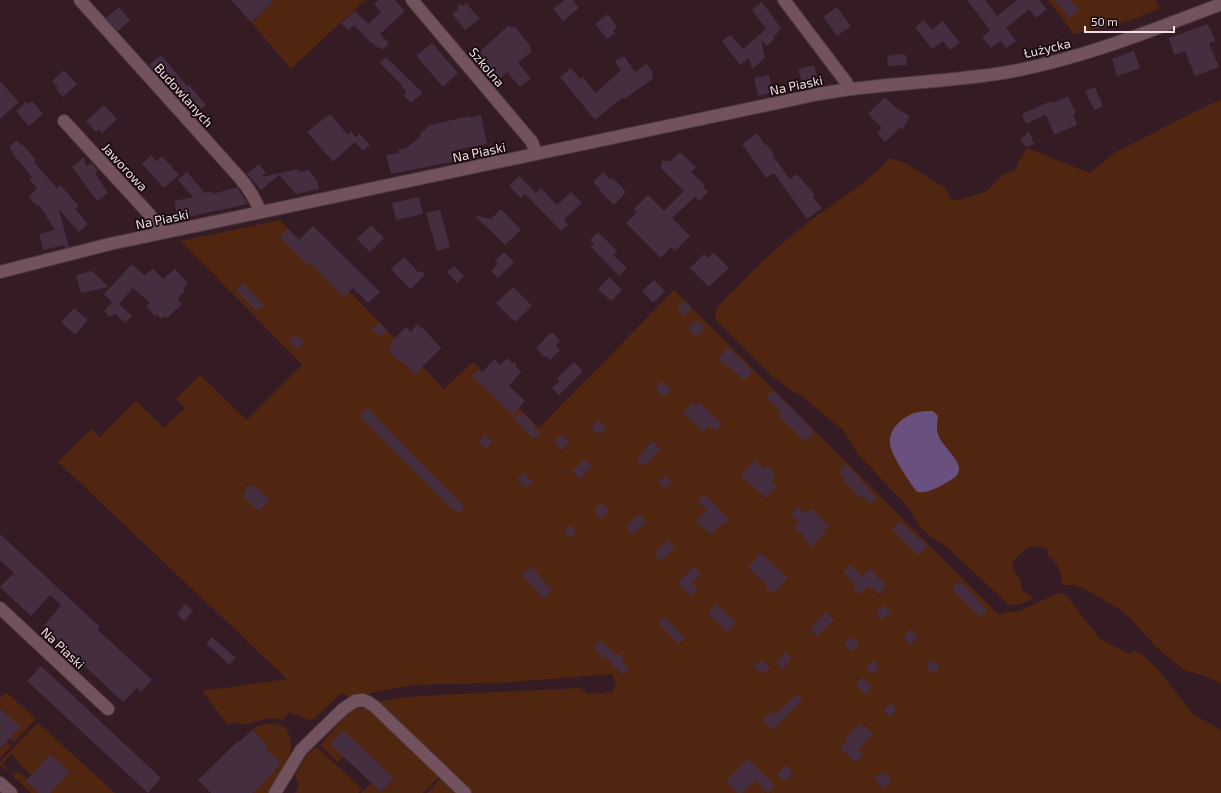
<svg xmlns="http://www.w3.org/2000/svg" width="1221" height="793" font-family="'Exo 2',sans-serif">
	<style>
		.green { fill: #512610 }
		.water { fill: #6a507f }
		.building { fill: #442e40 }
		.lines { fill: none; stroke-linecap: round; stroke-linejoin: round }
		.minor-casing { stroke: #4f3a41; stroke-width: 14 }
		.minor { stroke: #72535d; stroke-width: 12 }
		.labels { text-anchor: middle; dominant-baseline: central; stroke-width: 3.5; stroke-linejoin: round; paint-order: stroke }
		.street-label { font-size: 13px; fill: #f3e0e6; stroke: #15090d }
	</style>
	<rect width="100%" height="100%" fill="#341b24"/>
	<path class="green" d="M274,0H365L291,69L251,22Z
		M1048,0H1156L1160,8C1133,22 1103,27 1074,34Z
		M1221,100V684L1208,677L1184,670L1156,647L1131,619L1119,609L1099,597L1085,589L1073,585H1062C1061,573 1058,562 1048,556L1047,548L1036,546L1027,548L1014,560L1012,567L1015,573L1020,579L1022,590L1034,598C1026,602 1017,607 1008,604L948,548L931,537L919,526L907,506L857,453L843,430L800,395L789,389L773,377L716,320C715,317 715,314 716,311C719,303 732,292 738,286C757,265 779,246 801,228C828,206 867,185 889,158L903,162L944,187L951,199L959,200L987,191L997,180L1006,173L1017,170V164L1027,148L1090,173L1116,152L1202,108Z
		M280,220L444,389L473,362L539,428L674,290L999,615L1007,612H1018L1058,593L1066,595L1100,639L1130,654L1135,651L1143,655L1160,672L1193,714L1221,730V793H472L378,702L398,698L436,695L580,688L588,694L612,692L616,686L612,674L499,683L437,684L407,686L375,692L349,699L345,694L341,693L314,719L309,720L289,712L285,717L284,720L270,718L255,721L245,725L235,722L228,725L202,691L287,679L58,462L91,429L100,437L136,401L164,428L185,408L176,399L200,375L247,420L302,365L181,241Z
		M6,692L34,717L35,720L14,742L10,738L20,726L1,709L0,711V698Z
		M367,706L441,775L423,793H361L372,783L381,792L394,778L343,730L344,757L338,762L320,745L349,712L358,708L366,709Z
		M39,724L115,793H31L12,775C18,770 22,774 27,779L31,775L21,766V764L11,754L2,764L8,769L6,770L0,765V762L34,726Z
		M267,724H275L286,728C300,752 281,773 268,793H253L276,770V768L281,763L274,757L269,762L259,754L267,746L252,730L256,727Z
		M6,742L11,746L0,758V749Z
		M317,747L362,789L358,793H295L299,786L295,775C301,766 307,751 317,747Z
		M443,776L460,793H427Z"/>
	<path class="water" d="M933,411L938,416C937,423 936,431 939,437C943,447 966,464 957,475C954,479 948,481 944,484C935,489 927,493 917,492C910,483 891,455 890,444C888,429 904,415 918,412C923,411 928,411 933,411Z"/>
	<path class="building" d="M231,0H274L251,22Z
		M379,0H395L405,11L380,34L389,43L382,50L379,46L377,48L372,42L371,43L354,25L348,30L341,23L355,11L368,24L381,12L374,4Z
		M565,0H573L579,8L563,21L553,9Z
		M967,0H985L997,16L1017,0H1041L1040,1L1047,9L1036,18L1029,9L1006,28L1016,41L1006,48L1001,41L991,48L982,37L990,30Z
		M1055,0H1071L1079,10L1069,18Z
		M762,2L781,28L777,32L778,33L773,36L775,38L767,46L761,40L765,58L752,69L749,58L740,65L722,41L730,35L743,49L766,29L752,10Z
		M466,3L480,19L465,30L452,14L458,10V4L463,6Z
		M119,7L130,20L118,31L106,18Z
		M837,7L851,26L837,36L823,17Z
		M608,14L617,27L613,31L615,33L607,39L595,24Z
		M924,20L932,30L943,21L960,43L950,50L943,41L932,49L915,27Z
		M1208,24L1215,41L1209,43L1219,67L1195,76L1185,51L1174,55L1169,38Z
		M509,25L512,28L514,26L531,47L529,48L532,51L518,63L531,78L520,87L507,72L498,80L476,55Z
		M432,43L458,73L443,87L416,56Z
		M1134,51L1140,68L1117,76L1112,59Z
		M900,54L906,55L907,65L888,66L887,56Z
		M161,55L187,86L189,85L206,105L197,112L193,108L190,111L176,96L179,93L164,75L160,78L149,65Z
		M624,56L635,72L646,64L648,66L654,74L651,76L653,79L624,99L623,97L595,120L560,77L571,68L580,79L583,77L596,93L621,70L615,61Z
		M386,57L423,93L411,103L404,96L406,91L401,86L402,85L380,63Z
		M814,65L818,81L803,85L798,69Z
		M64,70L77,84L63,97L56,89L58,88L52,81Z
		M769,75L773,92L758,96L754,78Z
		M0,81L19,102L0,119Z
		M1095,87L1103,106L1094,110L1085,91Z
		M1068,96L1076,113L1073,114L1077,125L1054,135L1046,115L1026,124L1022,114L1051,101L1052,103Z
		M885,97L897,109L910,116L903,129L900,128L885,142L877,133L882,128L868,114Z
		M32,101L43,114L29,126L16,111L26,102L28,104Z
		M104,105L117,119L102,133L99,129L96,132L86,121Z
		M330,114L348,135L351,132L356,137L359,133L370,145L363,151L355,142L333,162L307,132Z
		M481,115L487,144L453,151L455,161L391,174L386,155L399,153L398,150L406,148L421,136L419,134L427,128L426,126L469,116V118Z
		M1029,131L1034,144L1026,147L1020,140Z
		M757,133L765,145L766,144L771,150L774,155L773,156L790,179L797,174L811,190L815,196L813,197L822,208L807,219L774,173L766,178L742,144Z
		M17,140L21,145L22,144L36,160L34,162L57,188L60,185L79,206L75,209L88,224L79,232L59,210L69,247L66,248L64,245L43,250L39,234L55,230L39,205L37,206L29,197L37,188L29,179L32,177L12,153L13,152L9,147Z
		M680,152L696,167L691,172L705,185L703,187L708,192L699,201L695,197L672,218L690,236L675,251L671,247L661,258L626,223L637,212L634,209L648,195L664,211L684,191L661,168L662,161H670Z
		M151,155L156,161L162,156L179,175L164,188L142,164Z
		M84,157L86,167L91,163L98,170L95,173L108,193L97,201L72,167Z
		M259,164L266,173L261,177L298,169L299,172L309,170L317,181L319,189L296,194L279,175L261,190L247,174Z
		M187,172L205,193L212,191L213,194L237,187L248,204L178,219L174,201L193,197L178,180Z
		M603,172L610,179L612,177L626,192L614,205L599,190L600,189L593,182Z
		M519,176L536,193L541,188L557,205L571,192L582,203L564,220L568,225L561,231L525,194L521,198L509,186Z
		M419,197L423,214L396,220L392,203Z
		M501,209L521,230L505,245L474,215L491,219Z
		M440,210L450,247L437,251L426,213Z
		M371,225L384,238L370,252L357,239Z
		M313,226L380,292L368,303L353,288L344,297L311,263L309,266L280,237L288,229L299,240Z
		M598,232L617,251L613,255L627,268L619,276L591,247L594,244L590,240Z
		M504,252L514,262L498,278L491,271L498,264L495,261Z
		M714,253L729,268L709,287L690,268L704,254L708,258Z
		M404,257L418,272L426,273L414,286L410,289L391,269Z
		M132,264L144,275L153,269L163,279L175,269L188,283L183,288L185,291L177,299L182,304L167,318L165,316L161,319L158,315L155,316L146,306L150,303L133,288L119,304L132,316L125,323L115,313L110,317L104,311L112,302L104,294Z
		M454,266L464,276L457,283L447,272Z
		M92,271L109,287L81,293L76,275Z
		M609,277L622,290L611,301L598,289Z
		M654,280L665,291L653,303L642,291Z
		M243,283L264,305L257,311L236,290Z
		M513,287L532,306L515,322L496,303Z
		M685,301L692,308L684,316L677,309Z
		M74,308L88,320L75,335L61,322Z
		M697,320L705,328L696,337L688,328Z
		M379,322L388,331L380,337L372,330Z
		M417,324L422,329L423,328L441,348L415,374L401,361L400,362L388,350L392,347L389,344L406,327L411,332Z
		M550,333L551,334L553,333L560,341L556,345L560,350L550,360L546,356L544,357L536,348Z
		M296,334L304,343L297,349L288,341Z
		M728,348L753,371L744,380L729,366L727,367L718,358Z
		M507,358L512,363H516V367L521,372L509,386L525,401L512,415L472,376L479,369L482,372L495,359L500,365Z
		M574,362L583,371L559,395L552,388L560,381L557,378Z
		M662,381L671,389L664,397L655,388Z
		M772,390L794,410L814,432L805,441L779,416L782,413L766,398Z
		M693,402L696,406L699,402L722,424L715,431L709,425L703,432L683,413Z
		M368,408L408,450L465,507L459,513L454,509L453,510L360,416Z
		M519,413L521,415L524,414L536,427L535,428L540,433L533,439L512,417L517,416Z
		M598,420L606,428L600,435L591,428Z
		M485,435L492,442L486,449L479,442Z
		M561,435L569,442L562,450L554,442Z
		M652,441L661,449L644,466L637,459Z
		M585,459L592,466L580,479L572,471Z
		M755,460L764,469L767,466L776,475L771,480L777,486L766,498L741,475Z
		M846,464L877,498L870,504L862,496L860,498L843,480L845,478L839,472Z
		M523,472L533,482L526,488L517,479Z
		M664,477H667L672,482L665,489L658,482Z
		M253,484L270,500L259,511L242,496L246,492V487H251Z
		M704,494L729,519L722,525L721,524L711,535L696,521L707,510L697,501Z
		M602,502L609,510L602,518L594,511Z
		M798,507L806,514L812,508L829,526L824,531L826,532L812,547L803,538L805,537L794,527L799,522L791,515Z
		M638,514L646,522L633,534L626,527Z
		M900,521L927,546L918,555L892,530Z
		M570,525L577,531L571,538L564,531Z
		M0,534L99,626L97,629L152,680L141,692L137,688L123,702L43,627L61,605L50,595L31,616L0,587L14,573L0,560Z
		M667,540L675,547L661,562L654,554Z
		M761,553L788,578L772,594L765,586L767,585L748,567Z
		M850,565L862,577L870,569L886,586L879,594L869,585L860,594L853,587L855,584L843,572Z
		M694,566L701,574L692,583L698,589L691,596L678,583Z
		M531,567L539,574L538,575L552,590L544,599L522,575Z
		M960,581L987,610L980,617L952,589Z
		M185,604L193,611L184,621L177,614Z
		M717,604L736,623L727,632L708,613Z
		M884,605L891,612L882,620L876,613Z
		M826,612L834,620L817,636L810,629Z
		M665,617L685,638L678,644L660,625V621Z
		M910,629L918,637L910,645L903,637Z
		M212,637L236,658L229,665L206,643Z
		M851,637L859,644L852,652L844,644Z
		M601,640L616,656L619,653L625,660L622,662L629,669L623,675L604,656L603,658L593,647Z
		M785,652L792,658L783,669L776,662Z
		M763,660L770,668L762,674L753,666Z
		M873,660L879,667L872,674L866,668Z
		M933,660L940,667L933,674L926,666Z
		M41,666L161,778L148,793L27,681Z
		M863,677L872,687L866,694L856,684Z
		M797,694L803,699L773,730L763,720L772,711L775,714Z
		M891,703L897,710L890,717L884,710Z
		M0,708L21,727L0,749Z
		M860,724L864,728L865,726L873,734L858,750L863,755L855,762L840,748L847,741L845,739Z
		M252,730L268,746L265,748L281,763L275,769L276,770L253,793H211L198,780L238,741L239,742Z
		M343,730L394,778L381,792L330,744Z
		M50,754L70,772L50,793H39L26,781Z
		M748,759L775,786L768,793L755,780L742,793H738L726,781Z
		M786,765L793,773L784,782L777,774Z
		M881,772L884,775L885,773L892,781L884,788L874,778Z"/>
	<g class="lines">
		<g class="minor-casing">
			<path id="minor" d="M80,0L240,178C249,189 256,199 260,212
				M412,0L532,142L536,154
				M784,0L846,82L849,88
				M64,121L150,215L158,226L162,233
				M0,272L110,244L819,94C883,82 950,83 1014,71C1086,57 1153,30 1221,4
				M0,608L108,709
				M0,783L11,793
				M275,793L301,750L343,709L355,701L362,700L368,702L374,706L465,793"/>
		</g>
		<use href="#minor" class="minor"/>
	</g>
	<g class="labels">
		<g class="street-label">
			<text transform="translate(1047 48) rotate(-13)">Łużycka</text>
			<text transform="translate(487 67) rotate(50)">Szkolna</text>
			<text transform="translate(796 85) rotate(-12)">Na Piaski</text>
			<text transform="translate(184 95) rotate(48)">Budowlanych</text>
			<text transform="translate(479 152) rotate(-12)">Na Piaski</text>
			<text transform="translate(125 167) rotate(47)">Jaworowa</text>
			<text transform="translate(162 219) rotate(-12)">Na Piaski</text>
			<text transform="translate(63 648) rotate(43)">Na Piaski</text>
		</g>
	</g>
	<path d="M1085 26v6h89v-6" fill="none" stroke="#f3e0e6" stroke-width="2"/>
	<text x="1091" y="26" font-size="12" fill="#f3e0e6" stroke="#15090d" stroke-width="3" paint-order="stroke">50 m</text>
</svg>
